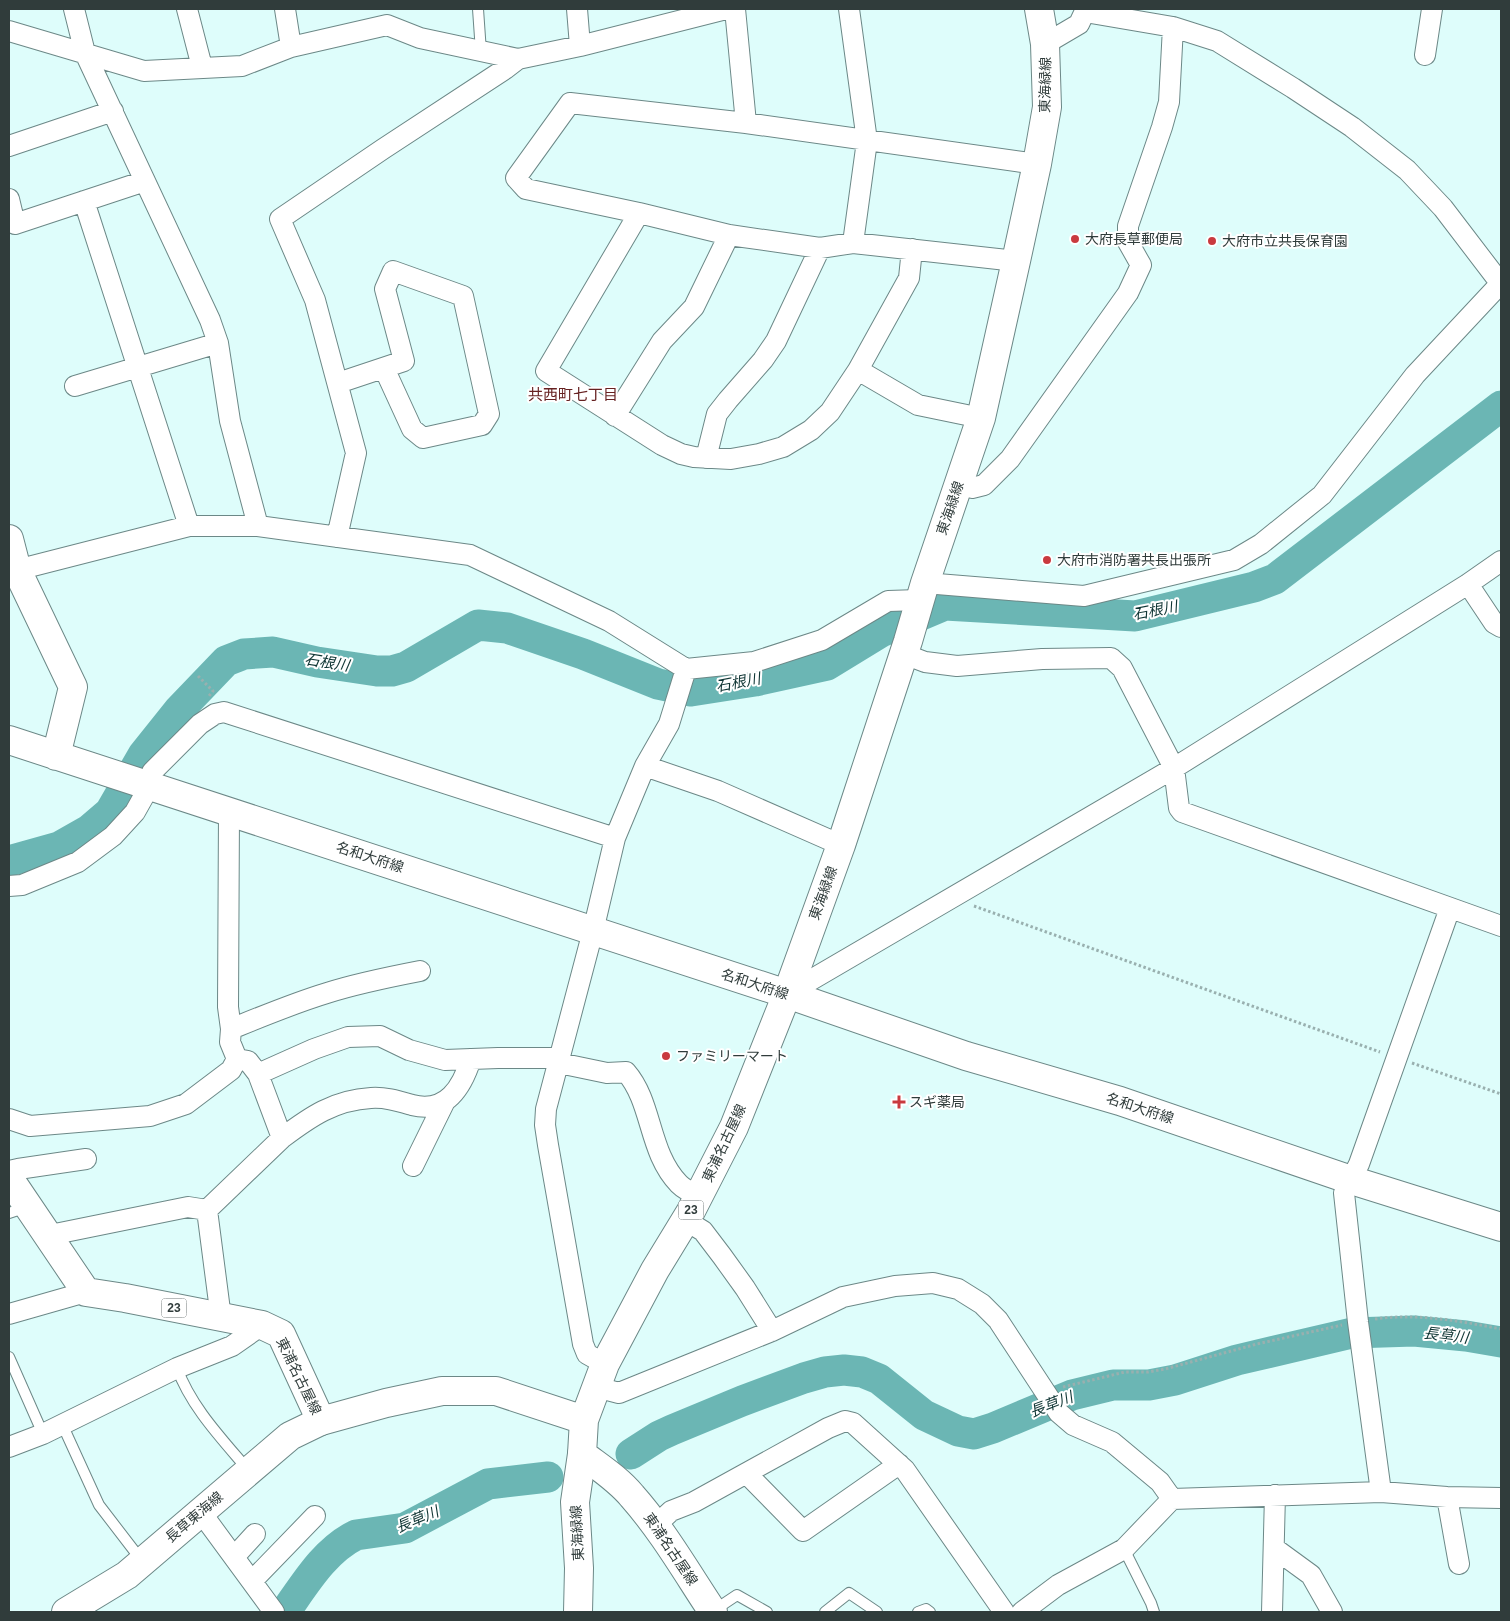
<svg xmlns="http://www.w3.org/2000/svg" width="1510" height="1621" font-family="Helvetica,'Noto Sans JP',sans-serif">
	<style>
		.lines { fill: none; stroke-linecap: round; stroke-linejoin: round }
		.river { stroke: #6bb6b4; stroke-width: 31 }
		.lane-casing { stroke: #6c8887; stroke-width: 12 }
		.street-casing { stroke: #6c8887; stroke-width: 22 }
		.secondary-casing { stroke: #6c8887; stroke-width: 30 }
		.primary-casing { stroke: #6c8887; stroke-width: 30 }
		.path { stroke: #99b0af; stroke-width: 3; stroke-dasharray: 2.5 2.5; stroke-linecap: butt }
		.lane { stroke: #fff; stroke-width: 10 }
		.street { stroke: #fff; stroke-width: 20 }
		.secondary { stroke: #fff; stroke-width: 28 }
		.primary { stroke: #fff; stroke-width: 28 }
		.poi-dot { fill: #c93a3f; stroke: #fff; stroke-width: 2 }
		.labels { text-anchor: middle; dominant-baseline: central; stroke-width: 4; stroke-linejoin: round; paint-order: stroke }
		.shield { fill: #fff; stroke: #6e7676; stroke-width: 1 }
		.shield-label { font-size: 12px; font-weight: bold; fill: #303c3b }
		.street-label { font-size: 14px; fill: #303c3b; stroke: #fff }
		.poi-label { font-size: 14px; fill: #303c3b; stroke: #fff; text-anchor: start }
		.neighbourhood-label { font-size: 15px; fill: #662121; stroke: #fff }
		.water-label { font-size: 15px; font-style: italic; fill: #0f3534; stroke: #fff }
	</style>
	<rect width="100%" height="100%" fill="#defdfb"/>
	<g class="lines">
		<path class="river" d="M9,861L59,847L89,830L110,812L143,755L179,710L226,661L244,654L273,652L317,662L377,671H392L406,667L478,625L507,628L583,654L658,684L691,691L755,681L827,665L881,632L945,605L1135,616L1254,587L1275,579L1501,406
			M631,1454L659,1436L672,1430L742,1401L804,1378L825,1372L844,1370L862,1372L879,1379L924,1415L958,1431L974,1434L993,1428L1072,1395L1113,1385H1149L1175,1380L1237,1360L1352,1333L1414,1331L1466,1336L1501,1342
			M285,1612C305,1584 324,1551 356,1535L405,1528L488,1484L548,1477"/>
		<g class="lane-casing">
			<path id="lane" d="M478,9L481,52
				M9,1213L27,1207
				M9,1357L43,1434
				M177,1368C191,1407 222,1439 249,1471
				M62,1424L99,1505L142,1561
				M1124,1549L1151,1603L1154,1612
				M713,1611L737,1595L767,1612
				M825,1612L849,1593L877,1612
				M918,1612L926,1609L930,1612"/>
		</g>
		<g class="street-casing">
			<path id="street" d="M74,9L85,53L210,320L218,343L230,421L258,526
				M187,9L202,67
				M285,9L291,47
				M577,9L580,46
				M735,9L746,123
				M849,9L867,141L853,243
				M1085,12L1173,27L1217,41L1293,88L1352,127L1407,170L1443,208L1501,284
				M9,31L144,71L242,66L291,47L387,25L420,38L518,59L580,46L726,9
				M1045,44L1079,24L1086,9
				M1425,55L1432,9
				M9,146L113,111
				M9,199L15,224L145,181
				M84,201L189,526
				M639,213L546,371L662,445L681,454L694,457L731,459L759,454L783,447L811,430L830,412L858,370L909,278L912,249
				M1016,261L853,243L820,248L729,235L639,213L526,189L516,178L570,103L746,123L1037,164
				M858,370L918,405L981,418
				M338,383L404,361L385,289L393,271L463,296L489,414L482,425L423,438L412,429L384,368
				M75,386L218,343
				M615,416L662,341L694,307L729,235
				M706,458L717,414L728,400L763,360L776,341L820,248
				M958,484L972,488L984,485L1010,459L1128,293L1141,265L1128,242V226L1162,127L1169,102L1173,27
				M337,537L356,453L315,300L280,219L383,149L505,69L518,59
				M9,572L189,526H258L470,555L609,621L686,669L754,662L822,640L888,601L919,600
				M925,583L1084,596L1234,560L1261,544L1322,495L1415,375L1501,283
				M1468,584L1494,623L1501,627
				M904,654L925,662L957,666L1042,659L1111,658L1122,668L1174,768L1179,808L1182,812L1501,926
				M645,766L669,724L686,669
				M229,811L228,1007L231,1029L230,1042L237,1059
				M9,886L22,885L78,862L113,836L135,812L149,787L152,772L200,724L215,714L224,712L615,838
				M787,994L1174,768L1468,584L1501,561
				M231,1029C263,1016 294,1003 327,993C358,983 389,977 420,971
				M559,1063L607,1073L626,1072C653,1103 648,1152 679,1184C684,1189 692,1193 699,1196
				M258,1074L314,1049L348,1037L380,1036L409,1050L445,1060L498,1058H560
				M9,1119L30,1126L150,1116L186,1104L231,1070L237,1059
				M282,1138C310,1117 334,1100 371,1098C385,1097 398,1101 412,1105C447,1114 462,1087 471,1059
				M413,1166L445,1101
				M9,1171L18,1169L86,1159
				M685,1220L703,1231L722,1256L745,1288L772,1331
				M50,1238L55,1234L188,1207L207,1210
				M9,1314L86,1292
				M221,1318L207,1210L282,1138L258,1074L248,1061L237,1059
				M605,1364L587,1354L583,1344L548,1145L545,1125L546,1109L593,931L615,838L645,766L718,791L841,845
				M596,1387L619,1393L772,1331L843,1297L895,1286L933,1283L958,1289L982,1304L998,1320L1059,1413L1073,1425L1112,1442L1160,1482L1172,1499
				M9,1447L43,1434L177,1368L232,1346L262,1325
				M747,1474L803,1531L899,1464
				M1381,1492L1358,1322L1344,1193L1359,1164L1450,908
				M1447,1497L1459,1564
				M200,1511L274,1612
				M656,1525L671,1511L694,1502L828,1428L845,1421L853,1423L905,1470L1004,1612
				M1274,1548L1311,1575L1332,1612
				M234,1557L255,1534
				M252,1581L315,1516
				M1022,1612L1058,1585L1124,1549L1172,1499L1381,1492L1447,1497L1501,1498
				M1272,1612L1275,1495"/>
		</g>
		<g class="secondary-casing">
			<path id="secondary" d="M9,539L17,570L73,687L56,756
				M9,740L787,994L966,1056L1120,1101L1351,1180L1501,1227
				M787,994L841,845L908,641L925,583L981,418L1016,261L1037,164L1047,107L1045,44L1039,9
				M66,1612L127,1575L290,1436L321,1421
				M578,1612L579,1568L575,1502L582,1454"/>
		</g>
		<g class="primary-casing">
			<path id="primary" d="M9,1178L86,1292L125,1298L262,1325L281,1334L321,1421L386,1403L442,1391H496L584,1420
				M713,1612C687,1573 663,1531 632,1496C618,1479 599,1467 582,1454L584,1420L605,1364L655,1270L691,1211L734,1127L787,994"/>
		</g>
		<path class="path" d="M198,676L213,691L209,696
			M974,906L1380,1052
			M1412,1063L1501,1094
			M1375,1319C1416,1313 1461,1321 1501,1329
			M1063,1387L1125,1372H1148L1165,1369L1257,1344L1342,1325"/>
		<use href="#lane" class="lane"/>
		<use href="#street" class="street"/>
		<use href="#secondary" class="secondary"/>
		<use href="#primary" class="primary"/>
	</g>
	<g class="poi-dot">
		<circle cx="1075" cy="239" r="5"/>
		<circle cx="1212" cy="241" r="5"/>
		<circle cx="1047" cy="560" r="5"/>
		<circle cx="666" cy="1056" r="5"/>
		<path d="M896.5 1094.5h5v5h5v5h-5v5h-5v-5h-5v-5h5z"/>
	</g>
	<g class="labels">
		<g class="shield">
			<rect x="678.5" y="1200.5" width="25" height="19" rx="4"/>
			<rect x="161.5" y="1298.5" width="25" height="19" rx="4"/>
		</g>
		<g class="shield-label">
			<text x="691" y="1210">23</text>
			<text x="174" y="1308">23</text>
		</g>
		<g class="street-label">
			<text transform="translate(1045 85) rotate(-89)">東海緑線</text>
			<text transform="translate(950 508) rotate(-71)">東海緑線</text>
			<text transform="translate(370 857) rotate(18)">名和大府線</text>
			<text transform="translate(823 893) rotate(-70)">東海緑線</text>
			<text transform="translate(755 984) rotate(18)">名和大府線</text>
			<text transform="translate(1140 1108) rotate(18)">名和大府線</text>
			<text transform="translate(724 1143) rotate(-65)">東浦名古屋線</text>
			<text transform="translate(299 1376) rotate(64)">東浦名古屋線</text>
			<text transform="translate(194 1517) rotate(-40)">長草東海線</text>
			<text transform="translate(577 1533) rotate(-93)">東海緑線</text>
			<text transform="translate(671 1549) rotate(56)">東浦名古屋線</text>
		</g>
		<g class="poi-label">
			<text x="1085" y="239">大府長草郵便局</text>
			<text x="1222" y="241">大府市立共長保育園</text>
			<text x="1057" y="560">大府市消防署共長出張所</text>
			<text x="676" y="1056">ファミリーマート</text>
			<text x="909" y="1102">スギ薬局</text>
		</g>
		<g class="neighbourhood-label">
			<text x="573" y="394">共西町七丁目</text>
		</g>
		<g class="water-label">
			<text transform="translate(1155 610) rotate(-11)">石根川</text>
			<text transform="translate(327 662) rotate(9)">石根川</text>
			<text transform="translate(738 682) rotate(-11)">石根川</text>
			<text transform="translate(1446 1335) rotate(7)">長草川</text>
			<text transform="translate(1051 1404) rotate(-21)">長草川</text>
			<text transform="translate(417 1519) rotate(-23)">長草川</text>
		</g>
	</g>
	<rect width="1510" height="1621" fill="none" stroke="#303c3b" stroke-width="20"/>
</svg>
